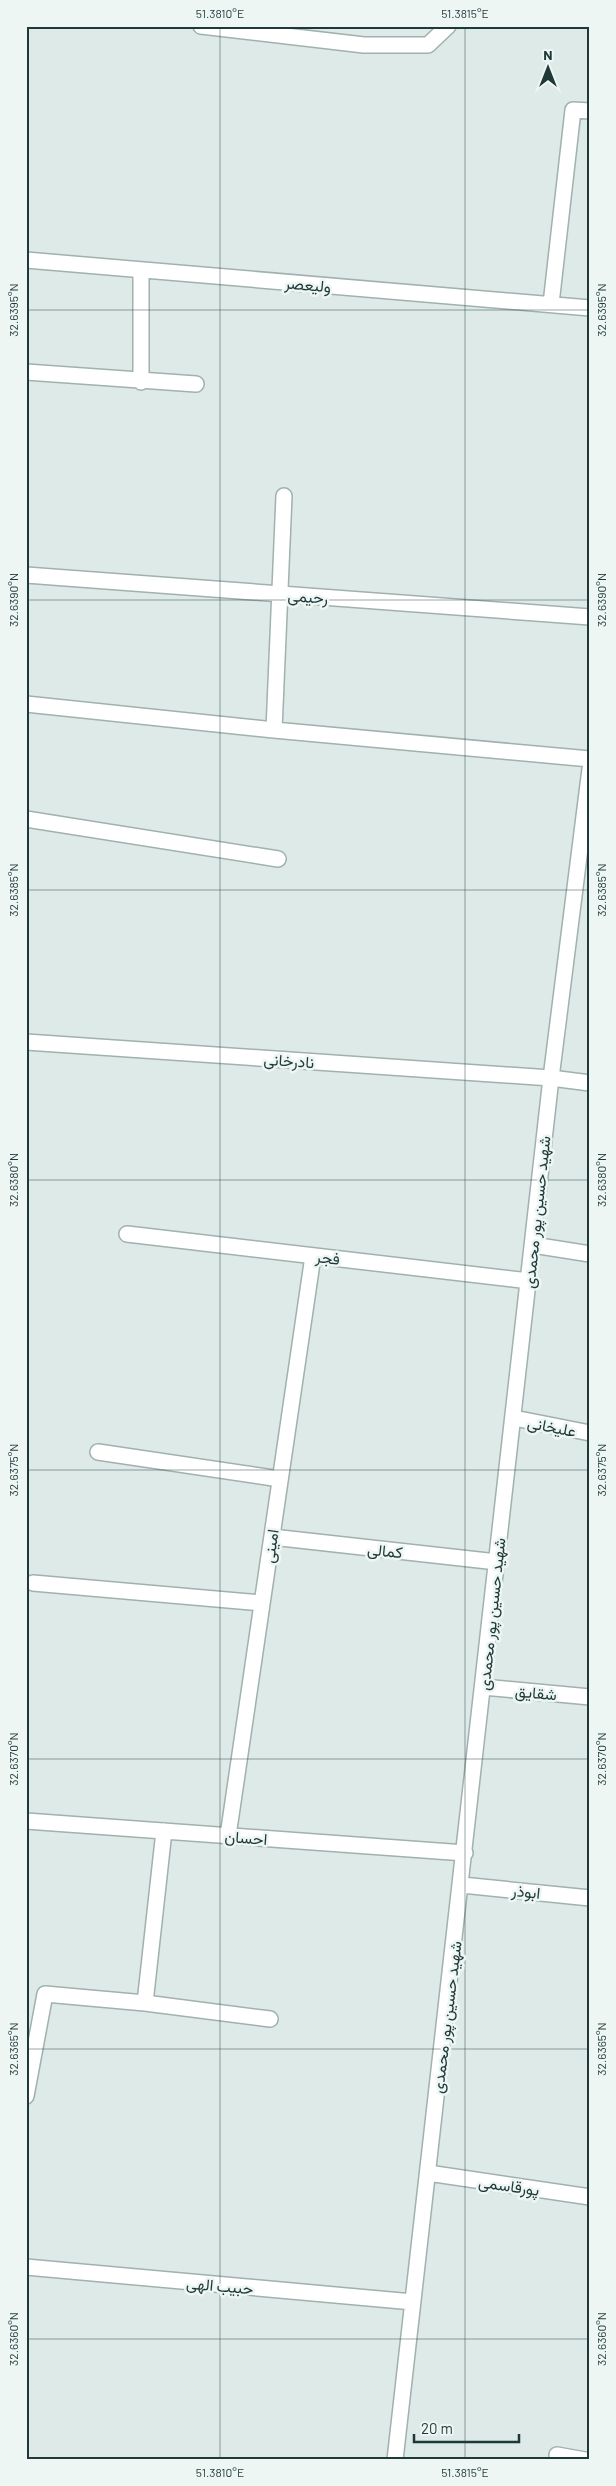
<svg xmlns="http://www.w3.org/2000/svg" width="616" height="2486" font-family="Barlow,Vazirmatn,sans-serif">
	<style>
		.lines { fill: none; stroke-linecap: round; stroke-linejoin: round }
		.minor-casing { stroke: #a0b1af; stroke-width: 18 }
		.minor { stroke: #fff; stroke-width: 15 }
		.ticks { fill: none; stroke: #1f3939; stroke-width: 1; stroke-opacity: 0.45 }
		.labels { text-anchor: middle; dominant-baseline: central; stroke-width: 5; stroke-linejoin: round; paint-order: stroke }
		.street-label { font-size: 16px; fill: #1f3939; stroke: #eef6f4 }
		.neatline { fill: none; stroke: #1f3939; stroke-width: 2 }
		.ticks-label { font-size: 12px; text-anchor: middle; fill: #1f3939 }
	</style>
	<rect width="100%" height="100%" fill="#ddeae7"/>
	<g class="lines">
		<g class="minor-casing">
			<path id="minor" d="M201,26L364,45H428L448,26
				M26,260L590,308
				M141,270V382
				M551,304L573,110L590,111
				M26,372L196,384
				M26,575L590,617
				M26,704L274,730L590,759
				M274,730L284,496
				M26,819L278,859
				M26,1042L551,1078L590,1083
				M127,1234L529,1281
				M533,1245L590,1254
				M514,1418L590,1433
				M98,1452L280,1479
				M272,1537L497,1562
				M33,1583L262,1603
				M483,1687L590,1697
				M26,1821L465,1853
				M228,1836L313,1256
				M462,1885L590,1898
				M145,2003L164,1831
				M26,2096L45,1994L145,2003L270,2019
				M428,2173L590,2197
				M26,2267L413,2302
				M557,2455L585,2460
				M395,2460L551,1078L590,769"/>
		</g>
		<use href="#minor" class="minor"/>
	</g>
	<path class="ticks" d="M220,26V2460M465,26V2460M26,310H590M26,600H590M26,890H590M26,1180H590M26,1470H590M26,1759H590M26,2049H590M26,2339H590"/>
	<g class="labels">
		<g class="street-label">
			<text transform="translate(308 284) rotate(5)">ولیعصر</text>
			<text transform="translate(308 596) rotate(4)">رحیمی</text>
			<text transform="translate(289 1060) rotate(4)">نادرخانی</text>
			<text transform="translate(536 1212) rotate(-84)">شهید حسین پور محمدی</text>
			<text transform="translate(328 1257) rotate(7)">فجر</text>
			<text transform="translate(552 1426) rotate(11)">علیخانی</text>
			<text transform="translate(270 1546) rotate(-82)">امینی</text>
			<text transform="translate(385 1550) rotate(6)">کمالی</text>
			<text transform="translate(491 1614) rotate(-84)">شهید حسین پور محمدی</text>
			<text transform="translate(536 1692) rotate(5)">شقایق</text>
			<text transform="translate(246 1837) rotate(4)">احسان</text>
			<text transform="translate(526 1891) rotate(6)">ابوذر</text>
			<text transform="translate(446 2017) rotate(-83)">شهید حسین پور محمدی</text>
			<text transform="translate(509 2185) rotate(8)">پورقاسمی</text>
			<text transform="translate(220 2285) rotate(5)">حبیب الهی</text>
		</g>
	</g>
	<rect width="616" height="2486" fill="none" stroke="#eef6f4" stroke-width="55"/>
	<g transform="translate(548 68)" stroke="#eef6f4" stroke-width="4" paint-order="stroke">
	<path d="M0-4L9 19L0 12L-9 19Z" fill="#1f3939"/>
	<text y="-8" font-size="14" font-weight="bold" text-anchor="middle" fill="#1f3939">N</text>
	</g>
	<path d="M414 2434v8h105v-8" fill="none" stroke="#1f3939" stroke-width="2.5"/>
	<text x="421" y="2434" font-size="15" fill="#1f3939" stroke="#eef6f4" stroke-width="4" paint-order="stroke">20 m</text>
	<rect x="28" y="28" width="560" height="2430" class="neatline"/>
	<g class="ticks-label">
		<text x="220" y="18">51.3810°E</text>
		<text x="465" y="18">51.3815°E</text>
		<text transform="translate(14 310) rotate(-90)" y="4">32.6395°N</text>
		<text transform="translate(602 310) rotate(-90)" y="4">32.6395°N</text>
		<text transform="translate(14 600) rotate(-90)" y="4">32.6390°N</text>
		<text transform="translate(602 600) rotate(-90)" y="4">32.6390°N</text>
		<text transform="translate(14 890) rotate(-90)" y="4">32.6385°N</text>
		<text transform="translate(602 890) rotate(-90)" y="4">32.6385°N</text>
		<text transform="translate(14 1180) rotate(-90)" y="4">32.6380°N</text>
		<text transform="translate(602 1180) rotate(-90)" y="4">32.6380°N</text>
		<text transform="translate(14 1470) rotate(-90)" y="4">32.6375°N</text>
		<text transform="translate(602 1470) rotate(-90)" y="4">32.6375°N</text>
		<text transform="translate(14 1759) rotate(-90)" y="4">32.6370°N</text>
		<text transform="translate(602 1759) rotate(-90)" y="4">32.6370°N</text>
		<text transform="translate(14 2049) rotate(-90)" y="4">32.6365°N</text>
		<text transform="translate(602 2049) rotate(-90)" y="4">32.6365°N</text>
		<text transform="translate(14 2339) rotate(-90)" y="4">32.6360°N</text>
		<text transform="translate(602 2339) rotate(-90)" y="4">32.6360°N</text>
		<text x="220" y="2477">51.3810°E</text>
		<text x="465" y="2477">51.3815°E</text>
	</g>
</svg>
